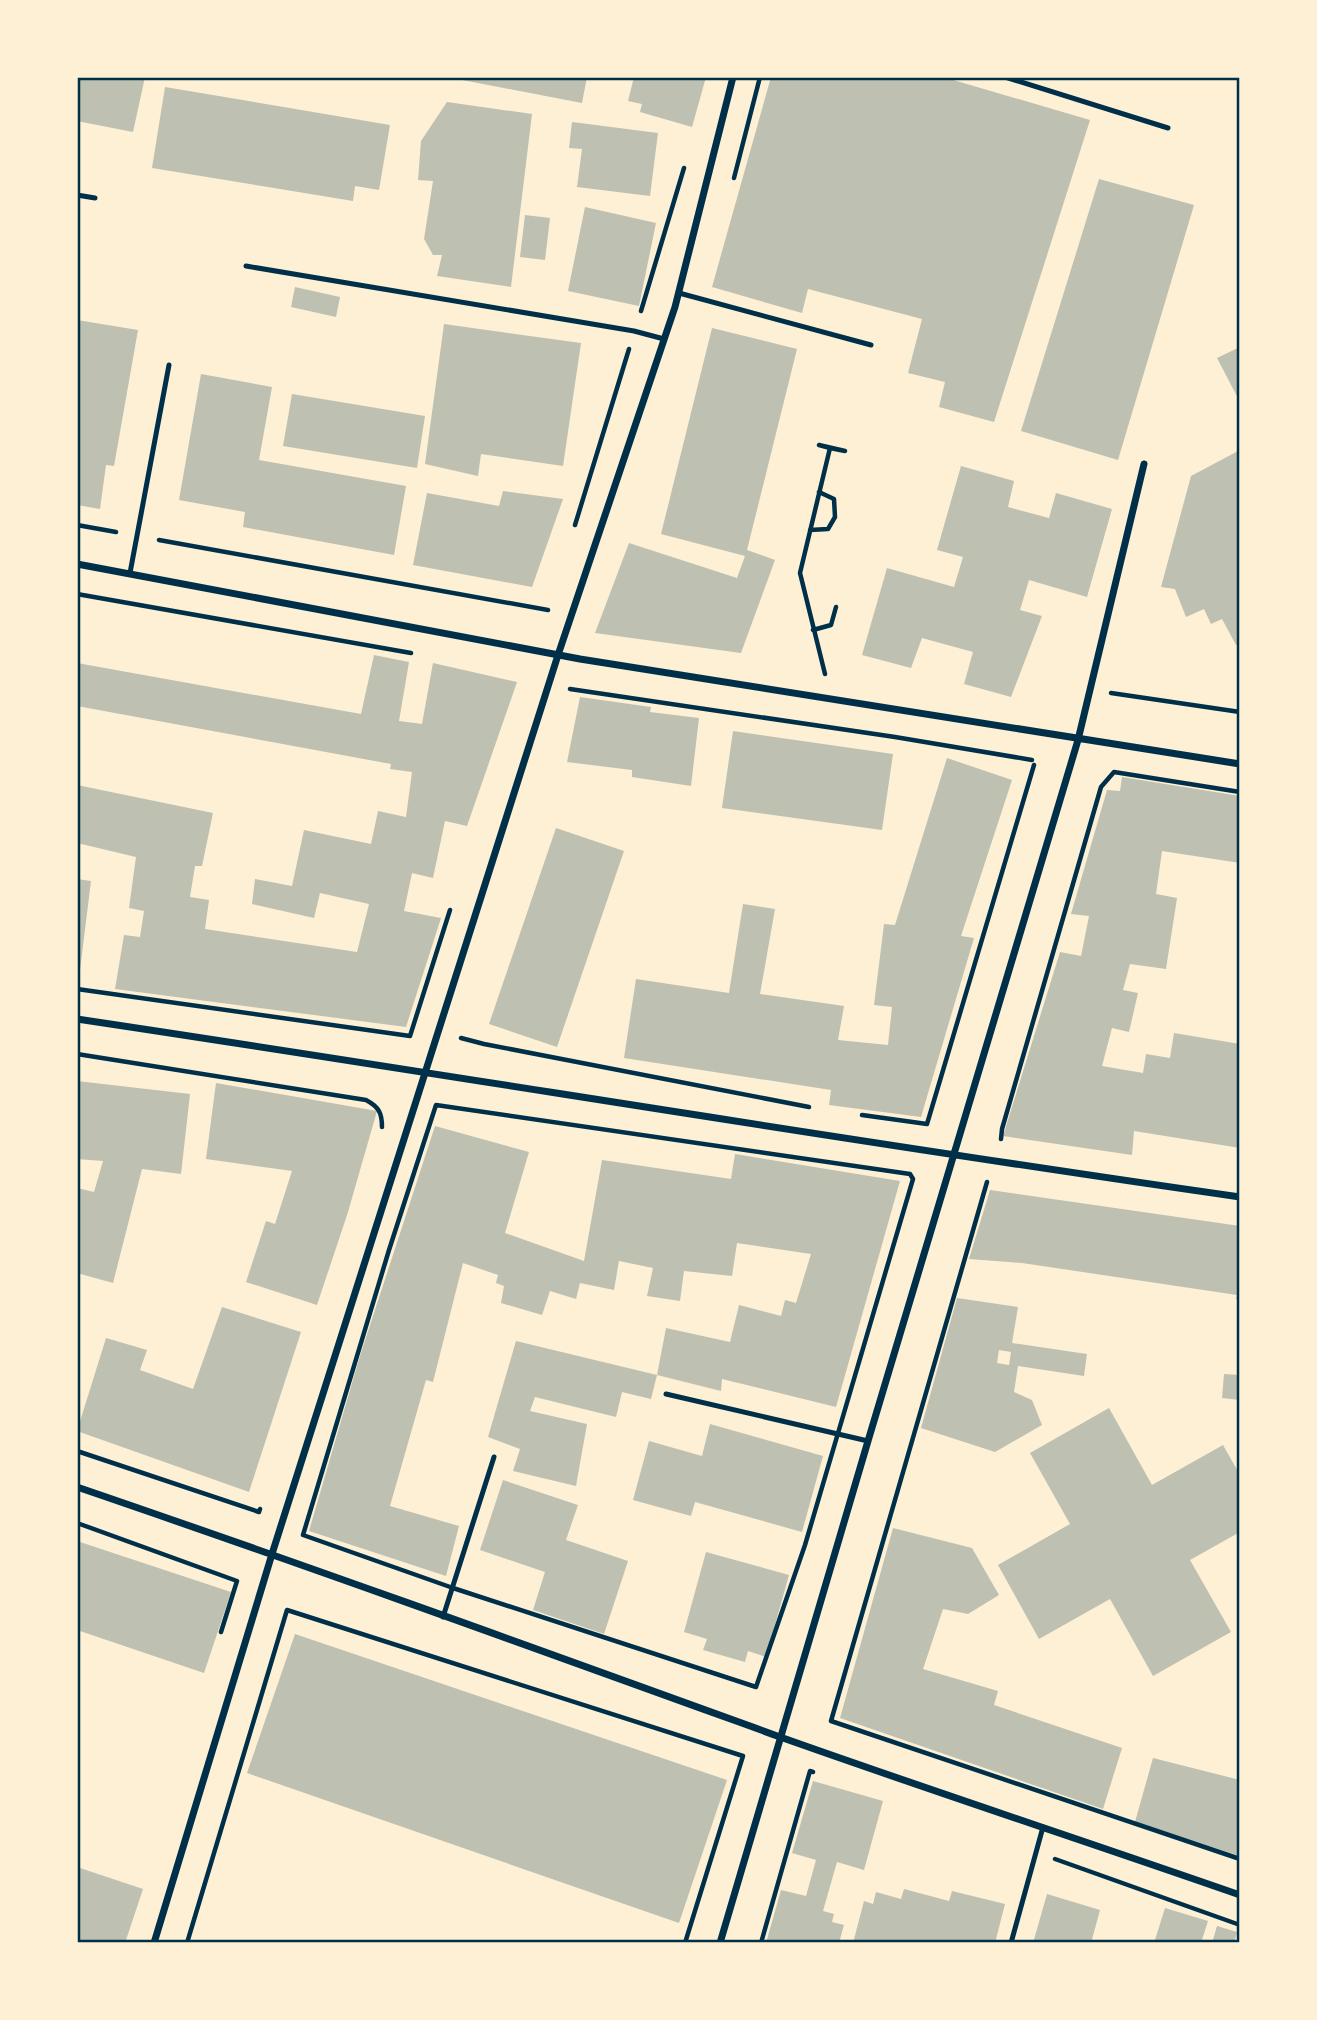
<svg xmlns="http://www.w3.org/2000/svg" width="1317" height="2020" font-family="'DM Sans',sans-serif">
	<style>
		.building { fill: #bec0b2; fill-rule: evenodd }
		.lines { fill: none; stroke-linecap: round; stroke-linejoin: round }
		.path { stroke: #003049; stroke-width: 4.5 }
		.service { stroke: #003049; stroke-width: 5 }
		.minor { stroke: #003049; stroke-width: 7 }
		.neatline { fill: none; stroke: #003049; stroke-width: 2.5 }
	</style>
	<rect width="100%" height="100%" fill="#fdf0d5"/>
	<path class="building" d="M77,77H145L133,132L77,121Z
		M447,77H587L582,103Z
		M634,77H706L692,127L640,112L642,104L628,101Z
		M771,77H943L1090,120L994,422L939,407L945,382L908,373L922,319L808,289L802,313L712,287Z
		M165,87L390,125L379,190L355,186L353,201L152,168Z
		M447,102L532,114L511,287L437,276L442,255H433L424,239L433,181L418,180L421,141Z
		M572,122L658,133L650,196L577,187L582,149L569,148Z
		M1099,179L1194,205L1118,460L1021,431Z
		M585,207L656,223L639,306L568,291Z
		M525,215L550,218L545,260L520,257Z
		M295,287L340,297L336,317L291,307Z
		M77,320L138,330L114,466L106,465L100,509L77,505Z
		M444,324L581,343L563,466L481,454L478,476L425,464Z
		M712,328L797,349L747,550L775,560L741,653L595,633L629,543L737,578L745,556L661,534Z
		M1240,347V402L1217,358Z
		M201,374L272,387L259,460L406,486L394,555L243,527L245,512L179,500Z
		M292,394L425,416L417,468L283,446Z
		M1240,450V643L1236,645L1222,619L1211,624L1204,609L1186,617L1175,589L1161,587L1191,476Z
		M961,466L1014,481L1008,507L1049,518L1056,493L1112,509L1087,597L1029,580L1020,610L1042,616L1011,697L964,684L973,652L922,638L911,668L862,655L887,568L954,587L963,557L937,550Z
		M503,491L563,499L532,587L413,565L427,493L499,506Z
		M374,655L409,662L399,721L422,724L433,663L517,682L467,826L445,821L433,878L412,873L404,911L441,918L406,1027L115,989L124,935L140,937L144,911L129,908L136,857L77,843V785L213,813L202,866H195L190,897L209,900L205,929L357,952L369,904L320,893L314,918L252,904L255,879L292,886L304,830L371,844L378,811L406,817L412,772L390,769L391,764L77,706V663L361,714Z
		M580,697L651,707L650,712L699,718L691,786L632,777V770L567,762Z
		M733,731L893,754L882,830L722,808Z
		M947,758L1012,780L961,936L974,938L921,1117L829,1105L831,1090L624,1058L636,979L729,993L743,904L775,909L760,994L844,1006L838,1040L888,1045L892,1007L874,1005L884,924L895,925Z
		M1122,777L1240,796V863L1162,851L1156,894L1177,898L1166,969L1130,964L1123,990L1138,993L1129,1032L1112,1028L1102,1066L1143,1073L1146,1054L1170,1058L1174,1033L1240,1044V1148L1134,1131L1132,1155L1003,1136L1060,952L1081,956L1089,916L1071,914L1107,790L1120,791Z
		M556,828L624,851L557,1047L489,1024Z
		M77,879L91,881L79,978L77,977Z
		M77,1081L190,1094L181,1174L142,1169L113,1283L77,1273V1188L94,1192L103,1161L77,1159Z
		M216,1083L377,1111L348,1212L317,1305L246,1282L266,1221L275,1224L292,1171L206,1159Z
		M435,1126L529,1152L505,1233L584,1261L602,1160L731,1179L735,1154L900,1181L836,1407L722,1379L721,1391L657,1375L666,1328L730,1342L739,1305L781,1316L785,1300L796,1303L811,1254L737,1243L732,1276L684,1271L680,1301L647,1296L653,1268L619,1261L614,1290L580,1283L576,1299L550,1291L542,1315L501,1303L504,1286L496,1283L498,1275L463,1263L433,1382L426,1380L390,1506L459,1526L446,1576L309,1531L359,1359Z
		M990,1190L1240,1226V1300L1236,1299L1237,1295L1022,1263L969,1259Z
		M957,1298L1018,1307L1012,1343L1087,1354L1084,1376L1018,1366L1014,1392L1032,1400L1042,1425L995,1452L921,1428ZM999,1350L1011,1352L1009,1365L997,1363Z
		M222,1307L301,1332L249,1492L77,1431L106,1338L147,1350L140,1370L193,1389Z
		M516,1341L657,1375L651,1399L622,1392L616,1417L535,1397L530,1411L587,1424L576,1486L513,1471L520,1449L488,1437Z
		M1224,1374L1240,1375V1400L1222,1398Z
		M1109,1408L1152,1485L1223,1445L1240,1475V1532L1190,1560L1231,1632L1153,1676L1110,1599L1039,1639L998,1565L1070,1524L1030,1453Z
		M710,1424L823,1456L802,1532L695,1502L691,1516L633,1500L649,1441L702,1456Z
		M503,1480L578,1505L566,1540L628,1561L604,1634L533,1610L545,1572L480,1550Z
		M893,1528L972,1548L999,1595L968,1614L943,1609L923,1669L998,1691L994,1705L1122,1748L1103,1809L840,1718Z
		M77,1541L231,1592L204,1673L77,1630Z
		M706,1552L789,1575L766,1657L748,1651L745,1662L703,1650L707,1639L684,1632Z
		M295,1634L727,1780L679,1923L247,1773Z
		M1153,1758L1240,1780V1856L1135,1822Z
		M813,1781L883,1801L864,1870L837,1862L823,1911L834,1914L832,1922L844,1925L839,1943H766L781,1890L806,1896L816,1860L792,1853Z
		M77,1867L143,1889L125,1943H77Z
		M904,1889L949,1901L952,1891L1005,1904L995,1943H853L864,1901L873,1904L876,1892L901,1899Z
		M1047,1894L1100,1910L1091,1943H1033Z
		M1165,1908L1208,1921L1201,1943H1154Z
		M1217,1926L1237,1932L1234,1943H1212Z"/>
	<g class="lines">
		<path class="path" d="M734,178L760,77
			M641,311L684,168
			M77,525L116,532
			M575,525L629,349
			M810,530L828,529L835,517L834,499L819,492
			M159,540L548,610
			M77,594L411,653
			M813,630L831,625L836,607
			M825,674L800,573L830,448L819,445L845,451L830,448
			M570,689L895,737L1032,760
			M1111,693L1240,712
			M77,989L410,1036L450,910
			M461,1038L484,1044L809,1107
			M77,1054L366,1100C379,1107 382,1113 382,1127
			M436,1105L910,1174L913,1179L805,1545L756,1687L453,1588L303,1535L389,1250Z
			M862,1115L927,1124L1034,765
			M1001,1139L1002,1129L1101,787L1114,772L1240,792
			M987,1182L831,1721L1240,1859
			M77,1451L259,1512L260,1509
			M77,1523L237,1581L221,1632
			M1055,1859L1240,1925
			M187,1943L287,1610L743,1756L685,1943
			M761,1943L810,1771L813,1772"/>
		<path class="service" d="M1005,77L1168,128
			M77,195L95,198
			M246,266L634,331L664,339
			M679,293L871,345
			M130,573L169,365
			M666,1394L868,1441
			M443,1617L494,1457
			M1011,1943L1043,1827"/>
		<path class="minor" d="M77,564L580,659L1240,764
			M77,1019C465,1077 852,1142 1240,1197
			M77,1487C314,1568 548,1653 783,1738C935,1792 1088,1842 1240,1895
			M154,1943L272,1554L558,655L675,307L733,77
			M720,1943L868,1441L1078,740L1144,464"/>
	</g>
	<rect width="1317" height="2020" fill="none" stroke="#fdf0d5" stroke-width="158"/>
	<rect x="79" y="79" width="1159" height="1862" class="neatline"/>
</svg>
